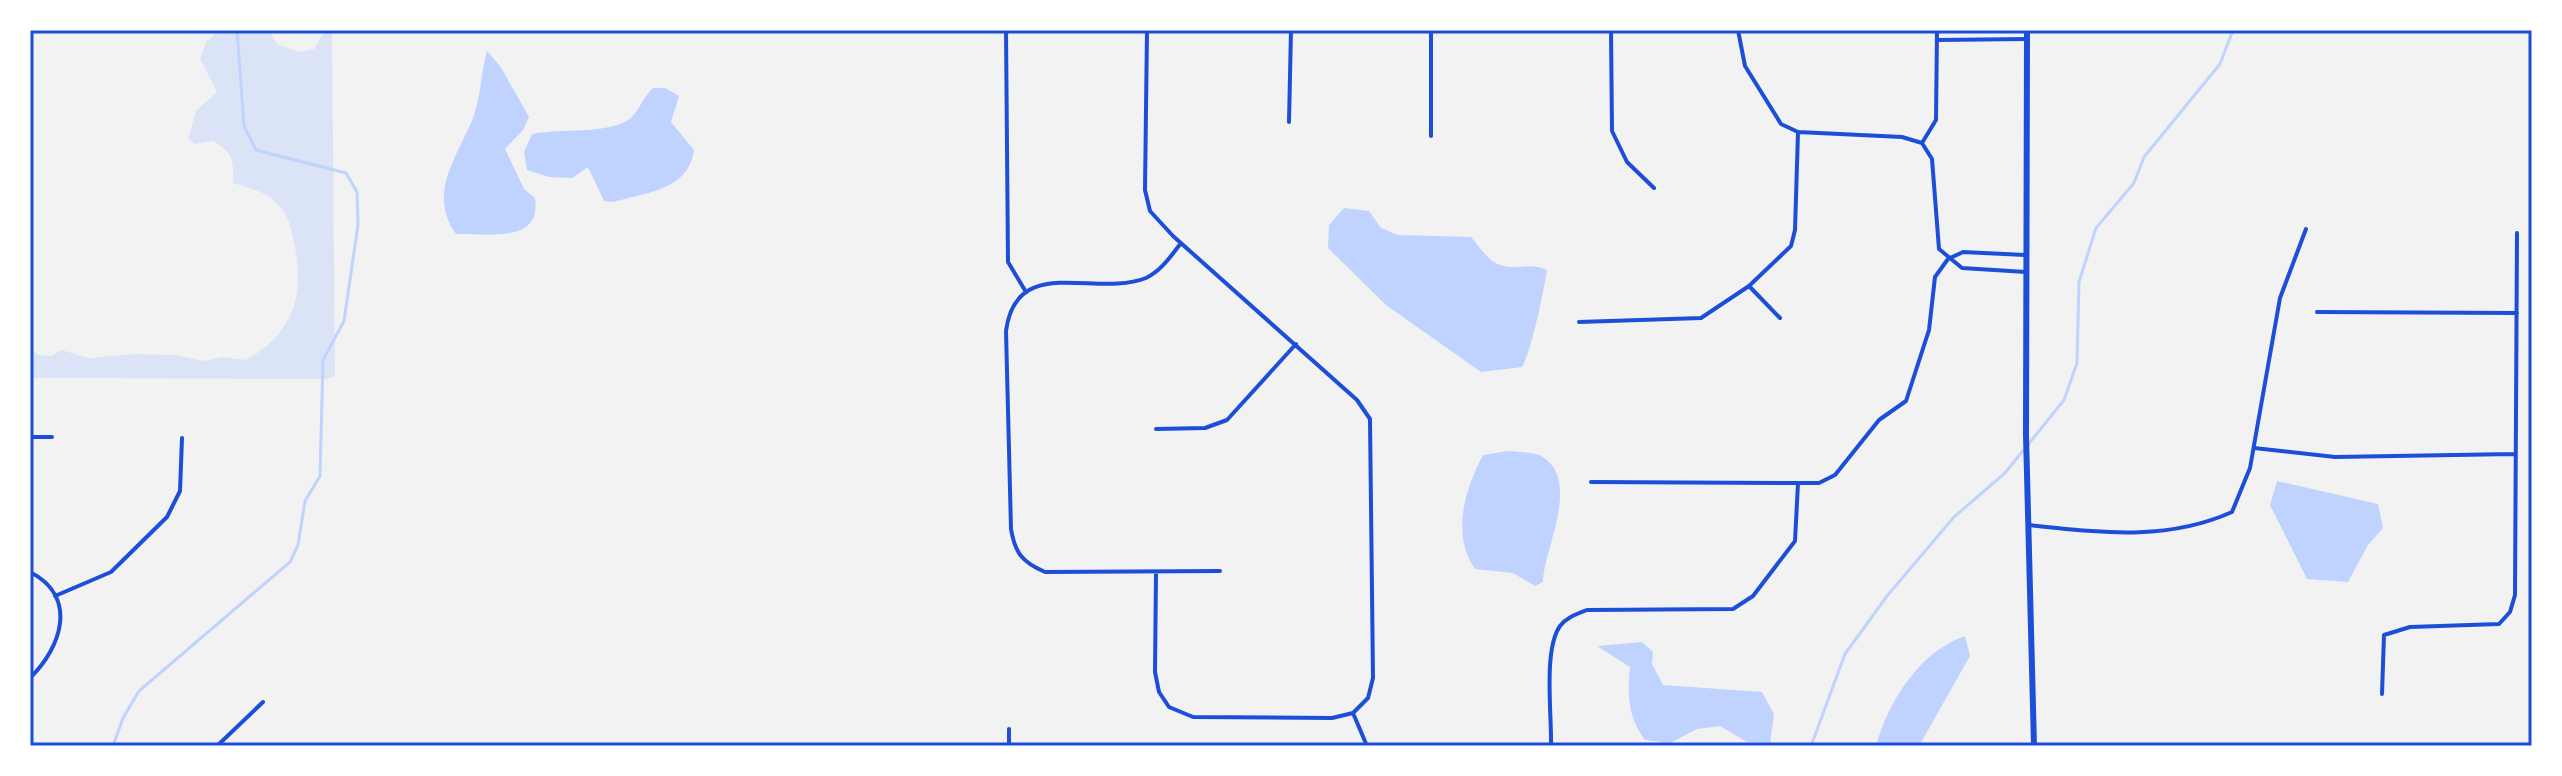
<svg xmlns="http://www.w3.org/2000/svg" width="2562" height="776" font-family="Figtree,sans-serif">
	<style>
		.green { fill: #dbe4f7 }
		.water { fill: #bfd3fe }
		.lines { fill: none; stroke-linecap: round; stroke-linejoin: round }
		.stream { stroke: #bfd3fe; stroke-width: 3 }
		.minor { stroke: #1d4ed8; stroke-width: 4 }
		.secondary { stroke: #1d4ed8; stroke-width: 6 }
		.neatline { fill: none; stroke: #1d4ed8; stroke-width: 3 }
	</style>
	<rect width="100%" height="100%" fill="#f2f2f2"/>
	<path class="green" d="M220,30H269L277,44L299,52L314,49L325,30H332L335,376L328,379L30,378V349L39,355L52,356L61,350L89,358L135,354L176,355L204,361L223,357L246,360C297,331 305,291 293,237C290,221 283,205 268,196C257,189 245,187 233,183C234,162 233,152 213,141L195,144L188,139L196,111L217,92L200,59L206,42Z"/>
	<path class="water" d="M487,51L500,66L529,117L523,130L505,149L524,189L535,198C542,244 488,233 456,234C427,193 457,158 473,118C481,96 481,73 487,51Z
		M653,88H665L679,96L671,122L694,150C688,191 646,192 614,202L604,201L588,167L572,178L549,177L527,170L524,152L532,134C559,128 610,135 631,118C640,109 643,97 653,88Z
		M1344,208L1369,211L1381,228L1398,235L1471,237C1478,245 1486,257 1494,262C1511,273 1528,261 1547,270C1544,291 1531,352 1522,367L1481,372L1386,305L1328,248L1329,225Z
		M1508,451C1517,452 1531,452 1539,455C1584,477 1543,550 1543,582L1535,586L1513,573L1475,569C1451,535 1465,489 1483,455Z
		M2277,481L2378,504L2383,528L2368,545L2348,582L2307,579L2270,505Z
		M1965,636L1970,656L1919,746H1876C1888,702 1920,651 1965,636Z
		M1642,642L1653,652L1652,664L1663,685L1762,692L1774,714L1770,743L1747,742L1720,726L1697,729L1670,743L1645,740C1628,718 1627,694 1630,667L1597,646Z"/>
	<g class="lines">
		<path class="stream" d="M113,746L123,718L139,691L290,562L298,545L305,501L320,476L323,360L344,321L358,225L357,192L346,173L256,150L244,126L237,30
			M1811,746L1845,654L1887,596L1954,517L2005,473L2064,400L2077,363L2079,282L2096,228L2134,183L2144,157L2220,64L2233,30"/>
		<path class="minor" d="M1006,30L1008,262L1026,292
			M1147,30L1145,190L1150,211L1173,236L1357,400L1370,419L1373,678L1368,698L1353,713L1367,746
			M1431,30V136
			M1611,30L1612,131L1627,162L1654,188
			M1738,30L1745,66L1781,124L1798,132L1902,137L1922,143L1932,159L1939,249L1962,268L2026,272
			M1937,40L2027,39
			M1289,122L1291,30
			M1922,143L1936,120L1937,30
			M1181,243C1171,256 1161,271 1146,278C1096,298 1016,253 1006,331L1011,529C1015,553 1022,562 1045,572L1220,571
			M1948,259L1963,252L2025,255
			M1749,286L1780,318
			M2317,312L2517,313
			M1579,322L1701,318L1749,286L1791,246L1795,230L1798,132
			M1156,429L1205,428L1227,420L1296,344
			M30,437H52
			M2254,448L2335,457L2514,454
			M1591,482L1798,483
			M2028,525C2098,532 2165,542 2232,512L2250,468L2280,298L2306,229
			M30,572C79,597 61,648 30,678
			M1156,573L1155,672L1159,692L1169,707L1193,717L1332,718L1353,713
			M55,596L111,572L167,517L180,491L182,438
			M2382,694L2384,635L2410,627L2499,624L2510,612L2515,595L2517,233
			M1009,729V746
			M217,746L263,702
			M1551,746C1552,716 1543,650 1560,626C1567,617 1577,614 1587,610L1733,609L1753,596L1795,541L1798,483H1819L1835,475L1879,420L1906,401L1929,330L1935,277L1948,259"/>
		<path class="secondary" d="M2027,30L2026,435L2034,746"/>
	</g>
	<rect width="2562" height="776" fill="none" stroke="#ffffff" stroke-width="64"/>
	<rect x="32" y="32" width="2498" height="712" class="neatline"/>
</svg>
